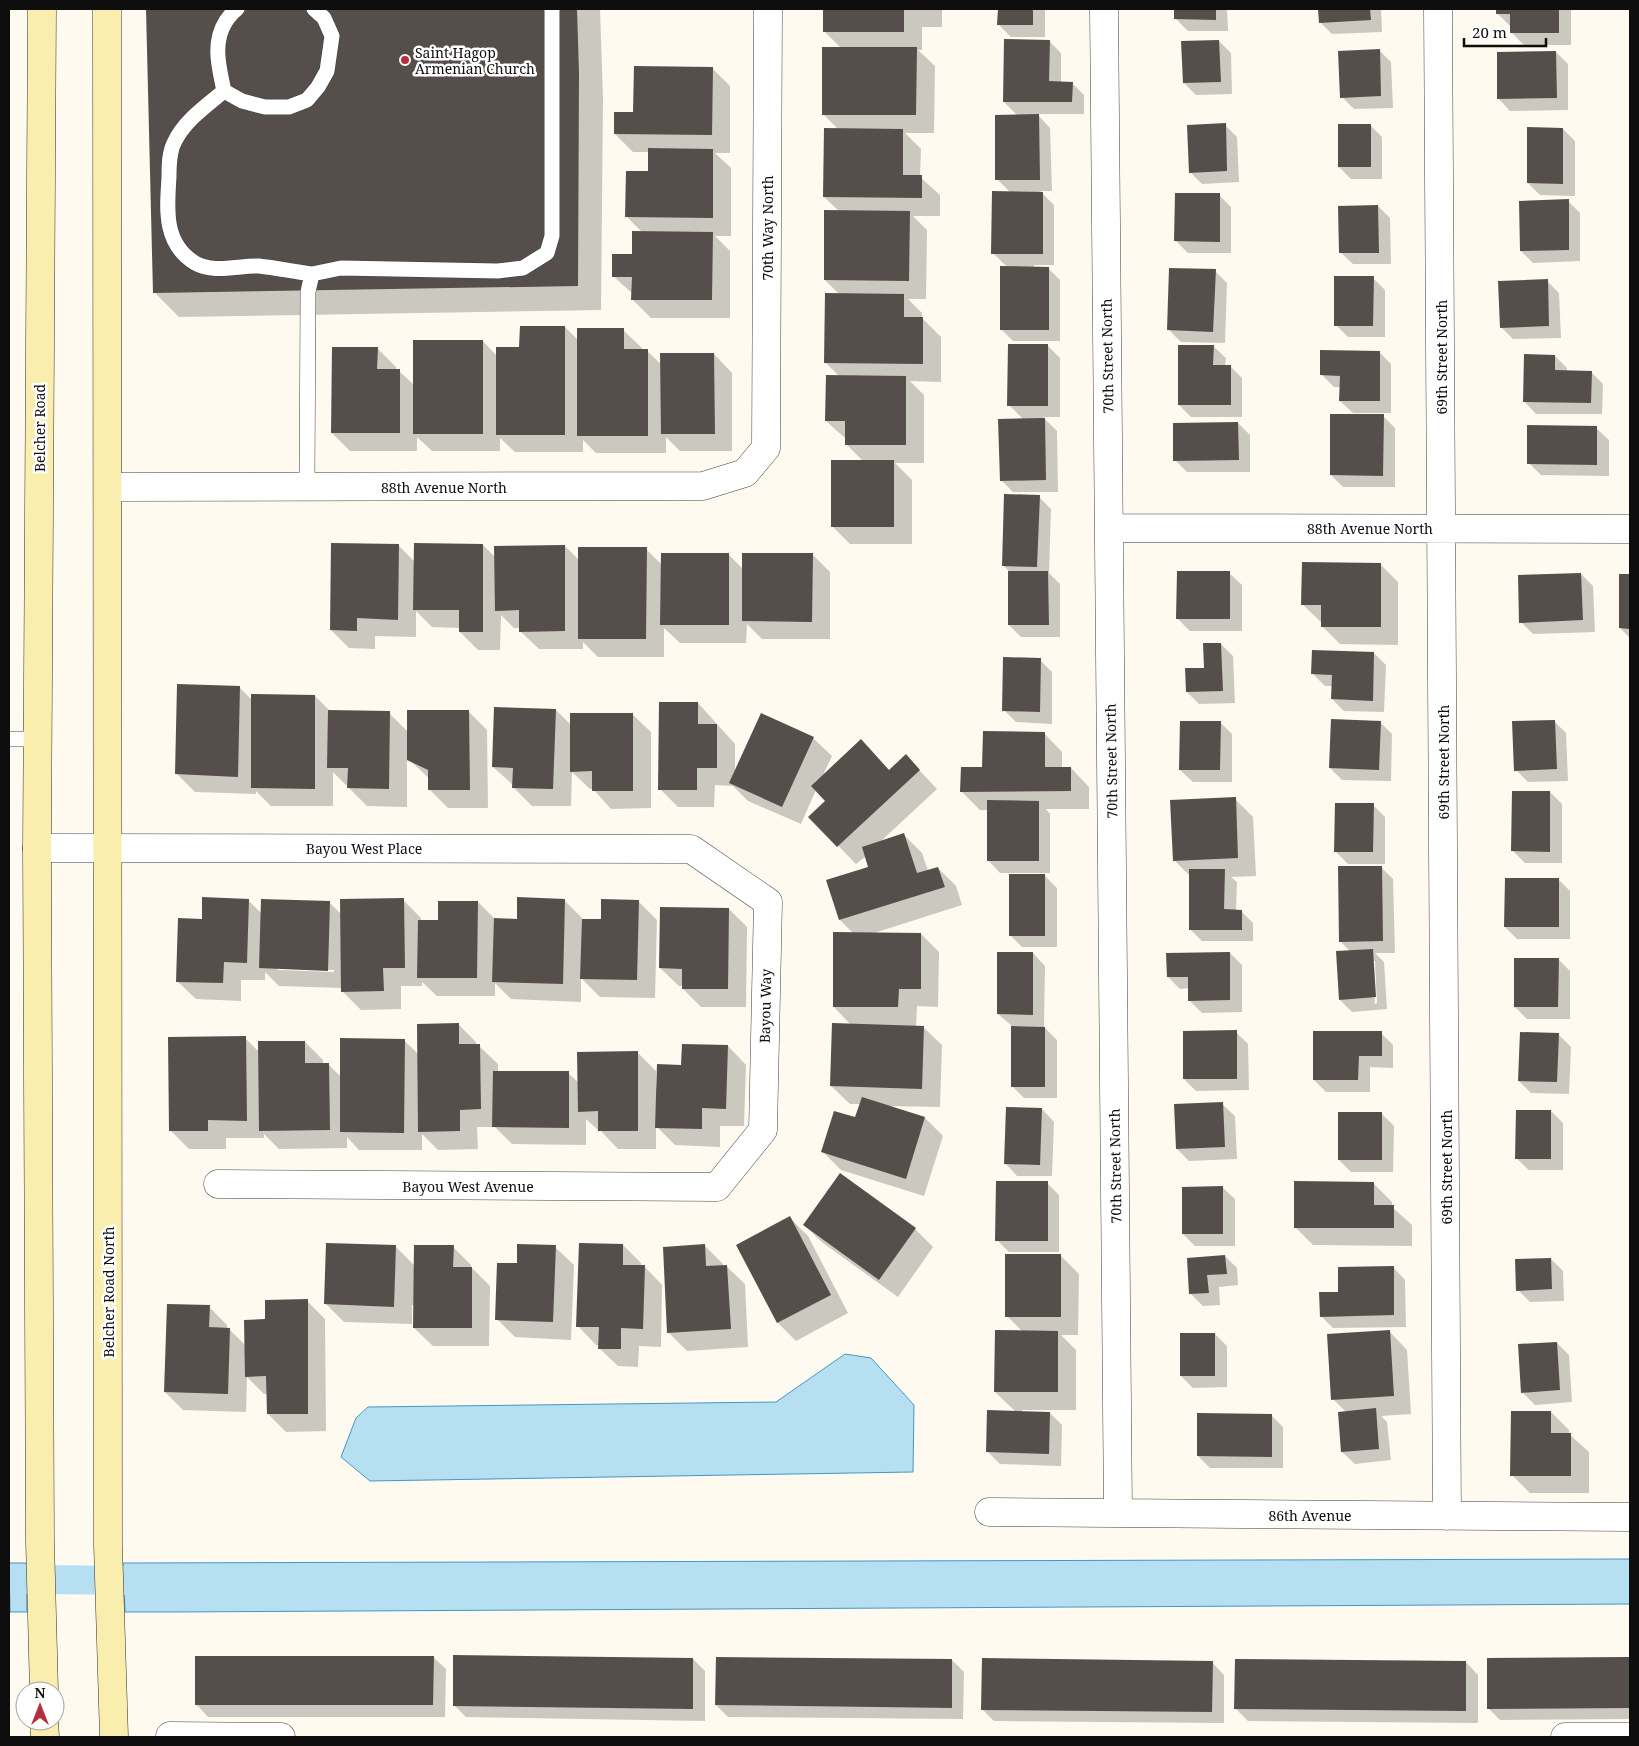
<svg xmlns="http://www.w3.org/2000/svg" width="1639" height="1746" font-family="'Noto Serif',serif">
	<style>
		.green { fill: #d4e6bb }
		.water { fill: #b7dff2; stroke: #4397c5 }
		.shadow { fill: #0003; fill-rule: evenodd }
		.lines { fill: none; stroke-linecap: round; stroke-linejoin: round }
		.canal { stroke: #b7dff2; stroke-width: 29 }
		.building { fill: #564e4b }
		.lane-casing { stroke: #414141; stroke-width: 16 }
		.street-casing { stroke: #414141; stroke-width: 29 }
		.secondary-casing { stroke: #303030; stroke-width: 29 }
		.lane { stroke: #fff; stroke-width: 15 }
		.street { stroke: #fff; stroke-width: 28 }
		.secondary { stroke: #faeeae; stroke-width: 28 }
		.poi-dot { fill: #b52e3b; stroke: #fff; stroke-width: 2 }
		.labels { text-anchor: middle; dominant-baseline: central; stroke-width: 5; stroke-linejoin: round; paint-order: stroke }
		.poi-label { font-size: 14px; fill: #0e0e0e; stroke: #fff; text-anchor: start }
		.street-label { font-size: 14px; fill: #0e0e0e; stroke: #fff }
	</style>
	<rect width="100%" height="100%" fill="#fefaef"/>
	<path class="green" d="M9,542H10L9,727Z"/>
	<path class="water" d="M845,1354L871,1358L914,1405L913,1472L370,1481L341,1457L356,1418L368,1407L776,1402Z
		M1630,1559V1604L171,1612H125L123,1563Z
		M9,1563H26L27,1612H10Z"/>
	<path class="shadow" d="M148,9H600L603,98L601,310L179,317L154,292Z
		M824,9H942V27H922V50H918L935,66L934,133H905L921,149L920,177L940,195V216H913L927,230L926,299H908L922,313V318L941,337V382L910,381L924,395V463H895L912,480V544H850L832,526L863,461L846,444V439L826,421L840,377L825,362L839,294L825,280L839,211L824,197L839,130L823,114L841,48L824,31Z
		M999,9H1045V37H1011L999,25Z
		M1176,9H1227L1228,31H1188L1176,19Z
		M1319,9H1381L1382,32L1332,34L1320,22Z
		M1498,9H1571V45H1524L1512,33V26H1510L1498,14Z
		M1049,41L1061,53V83H1072L1084,95V114H1037L1050,128L1052,191H1040L1054,205V265H1034V268H1048L1060,280V341H1013L1001,329L1007,267L993,253L1010,192L997,179L1018,116L1004,102Z
		M1219,41L1231,53L1232,94L1196,95L1184,83Z
		M1379,50L1391,62L1393,108L1354,109L1342,97Z
		M1556,52L1568,64V110L1510,111L1498,98Z
		M712,68L730,86V153H715L731,168V236H715L730,251V318H651L632,299L633,294L613,276L633,255L642,232L627,217L649,173V152H633L615,134L635,113Z
		M1225,125L1237,137L1239,182L1202,184L1190,172Z
		M1370,125L1382,137V179H1351L1339,167Z
		M1563,129L1575,141V196L1540,195L1528,183Z
		M1219,195L1231,207V253H1188L1176,241Z
		M1568,201L1580,213V261L1533,263L1521,251Z
		M1378,206L1390,218L1391,264H1353L1340,252Z
		M1215,271L1227,283L1225,343L1181,342L1169,330Z
		M1373,278L1385,290V337H1348L1336,325Z
		M1547,281L1559,293L1561,338L1513,339L1501,327Z
		M565,327L578,340L623,330L642,348V351H647L662,365L714,354L732,373V451H680L666,437V453H596L583,440V452H515L500,438V451H432L417,437V451H350L332,433L377,348L396,367V370L399,371L414,385L483,341L497,356L520,348Z
		M1048,346L1060,358V417H1043L1057,431L1058,492H1013L1001,480L1023,419L1009,405Z
		M1213,346L1226,358L1225,366H1230L1242,378V417H1191L1179,405Z
		M1379,352L1391,364V413H1353L1340,401L1341,387H1334L1322,375Z
		M1555,356L1567,368V372H1591L1603,384L1602,414H1536L1524,401Z
		M1383,416L1395,428V487H1343L1331,475Z
		M1238,423L1250,435V472H1187L1175,460Z
		M1596,428L1609,440V476L1541,475L1529,463Z
		M1039,497L1051,509L1049,573L1060,584V637H1021L1009,625V571L1003,565Z
		M398,545L415,562L483,545L496,558L565,546L580,561L646,549L662,565L729,555L743,569L812,554L830,572V639H762L747,624L746,643H680L664,628V657H598L583,642V649H539L520,631V628H514L501,615L500,650H478L460,632V628L432,627L416,611V637L375,636V649L349,648L331,630Z
		M1380,564L1398,582V645L1340,644L1322,626V623L1302,604Z
		M1229,573L1242,585V631H1190L1178,619Z
		M1581,574L1593,586L1595,632L1533,634L1521,622Z
		M1620,575H1630V638L1620,628Z
		M1221,644L1233,656L1235,703L1199,704L1187,692V669H1205Z
		M1374,653L1386,665L1384,712L1344,711L1332,699L1333,686H1325L1313,674Z
		M1040,660L1052,672V724L1016,722L1004,710Z
		M239,687L253,701L315,696L330,711L389,713L408,732L469,712L487,730L488,808H448L430,790V779L407,758V807L367,806L348,787L349,785H346L333,772V806H271L256,791V794L195,792L177,774Z
		M698,703L735,744V773L813,738L832,756L822,777L890,771L906,756L937,789L880,842L904,835L922,853L928,871L938,868L956,886L962,905L874,933L921,934L939,952L938,1007L917,1006L916,1027H923L942,1045L940,1107L886,1106L925,1118L943,1136L924,1196L841,1170L823,1152L856,1119L861,1104H850L831,1086L851,1025L834,1007L853,933L840,920L870,868L866,856L856,864L810,817L827,801L816,790L801,824L748,801L733,786L715,785L714,807H678L660,789Z
		M556,710L572,726L632,714L651,732V808L611,809L593,789H590L572,772L571,806H532L513,787V785L493,767Z
		M1554,721L1566,733L1568,781L1528,782L1516,770Z
		M1220,722L1232,734V782H1193L1180,770Z
		M1380,722L1392,734L1391,781L1342,780L1330,768Z
		M1044,733L1062,752V768H1071L1089,787V809H1046L1050,814V873H1000L988,860V810H980L962,792L984,768Z
		M1550,792L1562,804V863H1525L1513,851Z
		M1235,799L1253,817L1256,876L1231,877L1237,882L1236,911H1241L1253,923V941H1202L1190,929L1191,877L1174,860Z
		M1373,805L1385,817V864H1348L1336,852Z
		M1381,867L1393,879L1395,953H1375L1384,962L1387,1009L1352,1012L1340,1000L1351,952L1340,941ZM1372,961H1375L1377,1003L1375,1004Z
		M1045,876L1057,888V947H1022L1010,935Z
		M1558,879L1570,891V939H1517L1505,927Z
		M248,900L262,914L329,902L342,915L403,900L421,918V921L439,922L478,902L495,919L518,920L564,900L582,918V920H602L638,901L657,920L655,998L600,997L581,978V1002L511,999L495,983V996H437L422,982V986H401V1009L361,1010L343,992V988L279,986L265,972V980H241V1001L196,999L177,981L203,920ZM278,968L334,970V972L278,970Z
		M729,909L747,927L746,1007H701L683,989V986H679L660,968Z
		M1033,953L1045,966L1044,1027L1057,1040V1098H1024L1012,1086V1026L998,1014Z
		M1230,953L1242,965V1012L1202,1013L1189,1000V988L1180,989L1168,977Z
		M1558,959L1570,971V1019H1527L1515,1007Z
		M458,1024L476,1042V1046H479L498,1064V1072L568,1073L579,1083L637,1052L656,1071V1088H658L682,1066L728,1046L746,1065L744,1126H720V1147L675,1145L656,1126V1149H618L600,1130H598L586,1119V1145L512,1144L495,1127H477L478,1149L438,1150L422,1134V1150H359L347,1137V1148L279,1149L264,1134V1138H226V1149H189L170,1130L245,1038L259,1052L305,1042L323,1060V1064H328L341,1077L404,1040L419,1055Z
		M1236,1032L1248,1044L1249,1090L1196,1091L1184,1079Z
		M1381,1033L1393,1045V1068L1370,1067V1092H1326L1314,1080Z
		M1558,1034L1571,1047L1569,1094L1531,1093L1519,1081Z
		M1222,1104L1235,1116L1237,1159L1189,1161L1177,1149Z
		M1042,1109L1054,1122L1052,1176H1017L1005,1163Z
		M1551,1111L1563,1123V1170H1529L1516,1158Z
		M1382,1114L1394,1126L1393,1172H1351L1339,1160Z
		M1047,1183L1059,1195V1252H1009L997,1240Z
		M1374,1184L1392,1202V1207L1412,1225V1246L1313,1245L1295,1227Z
		M1222,1187L1235,1199V1246H1195L1183,1234Z
		M790,1218L808,1236L848,1313L796,1341L778,1323Z
		M804,1225L915,1229L933,1247L898,1297L823,1243Z
		M623,1245L641,1263V1266H644L662,1285L661,1347L639,1346L638,1367L618,1366L599,1348V1345H596L578,1326Z
		M704,1245L723,1264V1266H726L745,1284L748,1347L687,1351L668,1332Z
		M395,1246L415,1266L453,1247L471,1265V1267L490,1286L489,1346H433L414,1328L415,1305H412V1324L344,1322L326,1304Z
		M555,1247L574,1265L571,1340L515,1337L497,1319L518,1264Z
		M1060,1255L1079,1274L1078,1335H1061L1076,1350V1410H1022V1412L1050,1413L1062,1425L1061,1466L1000,1464L988,1452L1016,1412L995,1392L1022,1331L1007,1316Z
		M1225,1256L1237,1268L1238,1285L1219,1287L1220,1305L1203,1306L1191,1294L1188,1259Z
		M1551,1259L1563,1271L1564,1301L1530,1302L1518,1290Z
		M1393,1267L1405,1280L1406,1327L1333,1328L1321,1316L1339,1293Z
		M307,1301L325,1319L326,1431L286,1432L268,1414V1394H264L247,1377L246,1412L183,1410L165,1392L209,1307L227,1325V1329L230,1330L246,1346L267,1320Z
		M1389,1331L1407,1350L1411,1414L1381,1416L1387,1422L1391,1460L1355,1464L1342,1452L1346,1412L1333,1399Z
		M1215,1334L1227,1346V1387L1193,1388L1181,1376Z
		M1557,1343L1569,1355L1572,1402L1535,1405L1523,1393Z
		M1551,1412L1569,1430V1434L1589,1452V1493H1530L1512,1475Z
		M1271,1415L1283,1427V1468H1210L1198,1456Z
		M433,1657L446,1669L445,1717H208L196,1704Z
		M1630,1658V1719L1500,1720L1488,1708L1489,1659Z
		M693,1659L705,1671V1721L466,1717L454,1705Z
		M952,1660L964,1672L963,1719L728,1717L716,1705Z
		M1212,1662L1224,1675V1723L994,1721L982,1709Z
		M1466,1662L1478,1675V1723L1248,1721L1236,1709Z"/>
	<g class="lines">
		<path class="canal" d="M9,1579L163,1581"/>
	</g>
	<path class="building" d="M146,9H577L579,73L578,286L153,293Z
		M823,9H904V32H823Z
		M998,9H1033V25H997Z
		M1174,9H1216V20L1174,19Z
		M1318,9H1370L1371,20L1319,23Z
		M1496,9H1559V33H1510V14H1496Z
		M1004,39L1050,40L1049,81L1073,82L1072,102H1003Z
		M1219,40L1221,82L1183,83L1181,41Z
		M822,47H917L916,115H822Z
		M1380,49L1381,96L1340,98L1338,51Z
		M1556,51L1557,98L1497,99V52Z
		M634,66L713,67L712,135L614,134V112H633Z
		M1039,114L1040,180H995V115Z
		M1226,123L1227,171L1189,173L1187,125Z
		M1338,124H1371V167H1338Z
		M1527,127L1563,128V184L1527,183Z
		M824,128L903,129V175H922V198L823,197Z
		M648,148L713,149V218L625,217L626,171H648Z
		M992,191L1043,192V254H991Z
		M1175,193H1220V242L1174,241Z
		M1569,199V250L1520,251L1519,201Z
		M1378,205L1379,253H1339L1338,206Z
		M824,210L910,211L909,281L824,280Z
		M632,231L713,232L712,300H631L632,277H612V254H632Z
		M1000,266L1049,267V330H1000Z
		M1169,268L1216,269L1213,332L1167,330Z
		M1334,276H1374L1373,326H1334Z
		M1548,279L1549,326L1500,328L1498,281Z
		M825,293L904,294V317H923V364L824,363Z
		M520,326H565V435H496V347H519Z
		M577,328H624V349H648V436H577Z
		M413,340H483V434H413Z
		M1008,344H1048V406H1007Z
		M1178,345H1214L1213,365H1231V405H1178Z
		M332,347H378L377,369H400V433H331Z
		M1320,350L1380,351V401H1339L1340,376L1320,375Z
		M660,353H714L715,434H661Z
		M1524,354L1555,355V370L1592,371L1591,403L1523,402Z
		M826,375L906,376V445H845V421H825Z
		M1330,414H1384L1383,476L1330,475Z
		M1045,418L1046,480L1000,481L998,419Z
		M1238,422L1239,460L1173,461V423Z
		M1527,425L1597,426V465L1527,464Z
		M831,460H894V527H831Z
		M1004,494L1040,495L1037,567L1002,566Z
		M331,543L399,544L398,620L357,618V631L330,630Z
		M414,543L483,544V632H459V610H413Z
		M565,545V631L519,632V610L495,611L494,546Z
		M578,547H647L646,639H578Z
		M661,553H729V625H660Z
		M742,553H813L812,622L742,621Z
		M1302,562L1381,563V627H1321V605H1301Z
		M1008,571H1048L1049,625H1008Z
		M1177,571H1230V619H1176Z
		M1581,573L1583,620L1519,623L1518,575Z
		M1619,574H1630V629L1619,628Z
		M1203,643H1221L1223,691L1186,692L1185,668H1204Z
		M1312,650L1374,652L1373,701L1331,699L1332,675L1311,674Z
		M1003,657L1041,658L1040,712L1002,711Z
		M177,684L240,686L238,777L175,774Z
		M251,694L315,695V789L251,788Z
		M659,702H698V724H717V768H697V790H658Z
		M494,707L556,709L553,789L512,788L513,768L492,767Z
		M328,710L390,711L389,789L347,788L348,768H327Z
		M407,710H469L470,790H428V770L407,760Z
		M570,713H633V791H592V771L570,772Z
		M761,713L814,737L782,807L729,783Z
		M1331,719L1381,721L1379,770L1329,768Z
		M1555,720L1557,769L1514,771L1512,721Z
		M1180,721H1221L1220,770H1179Z
		M983,731L1045,732V767H1071V791L960,792L961,767H982Z
		M861,739L889,770L906,754L920,770L837,847L808,817L825,801L811,786Z
		M1512,791H1550V852L1511,851Z
		M1236,797L1238,858L1173,861L1170,800Z
		M987,800L1039,801V861H987Z
		M1335,803H1374L1373,852H1334Z
		M904,833L917,873L938,867L945,887L839,920L826,880L868,867L862,847Z
		M1338,866H1382L1383,941L1339,942Z
		M1189,869H1225L1224,909L1242,910V930H1189Z
		M1009,874H1045V936H1009Z
		M1505,878H1559V927H1504Z
		M202,897L249,899L247,963L224,962L223,983L176,982L178,918L202,919Z
		M517,897L565,899L563,984L492,982L494,918L517,919Z
		M404,898L405,968H383L384,991L341,992L340,899Z
		M261,899L330,901L328,971L259,968Z
		M601,899L639,900L637,980L580,979L582,919H601Z
		M438,901H478L477,978H417L418,920H438Z
		M660,907L729,908L728,989H682V969L659,968Z
		M833,932L921,933V989H899L898,1007H833Z
		M1373,949L1376,997L1339,1000L1336,951Z
		M997,952H1033V1015L997,1014Z
		M1230,952V1000L1188,1001V977H1167L1166,953Z
		M1514,958H1559L1558,1007H1514Z
		M459,1023V1044H480L481,1109L460,1110V1131L418,1132L417,1024Z
		M832,1023L924,1026L922,1089L830,1086Z
		M1011,1026L1045,1027V1087H1011Z
		M1237,1030V1079H1183V1031Z
		M1313,1031H1382V1056H1359L1358,1080H1313Z
		M1520,1032L1559,1033L1557,1082L1518,1081Z
		M246,1036L247,1121L208,1120V1131H169L168,1037Z
		M340,1038L405,1039L404,1133L340,1132Z
		M258,1041H305V1063H329L330,1130L259,1131Z
		M682,1044L728,1045L726,1109L702,1108V1129L655,1128L657,1064L681,1065Z
		M638,1051V1131H598V1111L578,1112L577,1052Z
		M493,1071H569V1128L492,1127Z
		M862,1097L925,1117L906,1179L821,1152L834,1111L855,1117Z
		M1223,1102L1225,1147L1176,1149L1174,1104Z
		M1006,1107L1042,1108L1040,1165L1004,1164Z
		M1516,1110H1551V1159H1515Z
		M1338,1112H1382V1160H1338Z
		M840,1173L916,1228L879,1280L803,1225Z
		M996,1181H1048V1241H995Z
		M1294,1181L1374,1182V1205H1394V1228H1294Z
		M1223,1186V1234H1182V1187Z
		M790,1216L831,1295L777,1323L736,1245Z
		M326,1243L396,1245L394,1307L324,1304Z
		M579,1243L623,1244V1265H645L643,1329L621,1328V1349H598L599,1327H576Z
		M517,1244L556,1245L553,1322L495,1320L497,1263H517Z
		M705,1244L706,1266L727,1265L731,1329L667,1333L663,1247Z
		M414,1245H454L453,1267H472V1328H413Z
		M1005,1254H1061V1317H1005Z
		M1225,1255L1227,1274L1207,1275L1209,1293L1189,1294L1187,1258Z
		M1551,1258L1552,1289L1516,1291L1515,1259Z
		M1394,1266V1315L1320,1317L1319,1292H1338V1267Z
		M308,1299V1414H267L266,1376L245,1377L244,1320L265,1319V1300Z
		M167,1304L210,1305L209,1327L230,1328L228,1394L164,1392Z
		M995,1330L1058,1331V1392H994Z
		M1390,1330L1394,1396L1331,1400L1327,1334Z
		M1180,1333H1215V1376H1180Z
		M1557,1342L1560,1390L1521,1393L1518,1344Z
		M1376,1408L1379,1449L1341,1452L1338,1412Z
		M987,1410L1050,1412L1049,1454L986,1452Z
		M1511,1411H1551V1433H1571V1476H1510Z
		M1197,1413L1272,1414V1457L1197,1456Z
		M453,1655L693,1658V1709L453,1706Z
		M195,1656H434L433,1705H195Z
		M716,1657L952,1659V1708L715,1705Z
		M1627,1657H1630V1708L1487,1709V1658Z
		M982,1658L1213,1661L1212,1712L981,1710Z
		M1235,1659L1466,1661V1711L1234,1709Z"/>
	<g class="lines">
		<g class="lane-casing">
			<path id="lane" d="M237,9C232,12 230,16 226,21C212,43 219,67 224,91L242,101L265,107H289L307,100L318,87L327,71L332,36L324,18L314,9
				M224,91C206,106 184,121 174,143C169,153 169,166 169,177C167,209 163,243 195,263C214,274 239,265 259,266C277,268 295,272 312,274
				M307,487L308,292L312,274L341,268L498,271L523,268L547,253L552,236V9
				M9,739H37"/>
		</g>
		<g class="street-casing">
			<path id="street" d="M1104,9L1118,1513
				M1438,9L1447,1516
				M108,487L703,486L745,473L766,448L768,9
				M1109,528L1630,529
				M37,848L691,849L768,902L763,1130L717,1187L218,1184
				M989,1512L1630,1517
				M170,1736L281,1737
				M1565,1737H1630"/>
		</g>
		<g class="secondary-casing">
			<path id="secondary" d="M42,9L37,848L40,1542L44,1691
				M107,9L108,1545L114,1737
				M44,1721L45,1737"/>
		</g>
		<use href="#lane" class="lane"/>
		<use href="#street" class="street"/>
		<use href="#secondary" class="secondary"/>
	</g>
	<circle class="poi-dot" cx="405" cy="60" r="5"/>
	<g class="labels">
		<g class="poi-label">
			<text x="415" y="52">Saint Hagop<tspan x="415" dy="16">Armenian Church</tspan></text>
		</g>
		<g class="street-label">
			<text transform="translate(767 228) rotate(-90)">70th Way North</text>
			<text transform="translate(1107 356) rotate(-91)">70th Street North</text>
			<text transform="translate(1441 357) rotate(-90)">69th Street North</text>
			<text transform="translate(39 428) rotate(-90)">Belcher Road</text>
			<text x="444" y="487">88th Avenue North</text>
			<text x="1370" y="528">88th Avenue North</text>
			<text transform="translate(1111 761) rotate(-91)">70th Street North</text>
			<text transform="translate(1443 762) rotate(-90)">69th Street North</text>
			<text x="364" y="848">Bayou West Place</text>
			<text transform="translate(765 1006) rotate(-89)">Bayou Way</text>
			<text transform="translate(1115 1166) rotate(-91)">70th Street North</text>
			<text transform="translate(1446 1167) rotate(-90)">69th Street North</text>
			<text x="468" y="1186">Bayou West Avenue</text>
			<text transform="translate(108 1292) rotate(-90)">Belcher Road North</text>
			<text x="1310" y="1515">86th Avenue</text>
		</g>
	</g>
	<rect width="1639" height="1746" fill="none" stroke="#0e0e0e" stroke-width="20"/>
	<g transform="translate(40 1706)"><circle r="24" fill="#ffffff" stroke="#9f9f9f"/>
	<path d="M0-4L9 19L0 12L-9 19Z" fill="#b52e3b"/>
	<text y="-8" font-size="14" font-weight="bold" text-anchor="middle" fill="#0e0e0e">N</text>
	</g>
	<path d="M1464 38v8h82v-8" fill="none" stroke="#0e0e0e" stroke-width="2.5"/>
	<text x="1472" y="38" font-size="15" fill="#0e0e0e" stroke="#ffffff" stroke-width="4" paint-order="stroke">20 m</text>
</svg>
